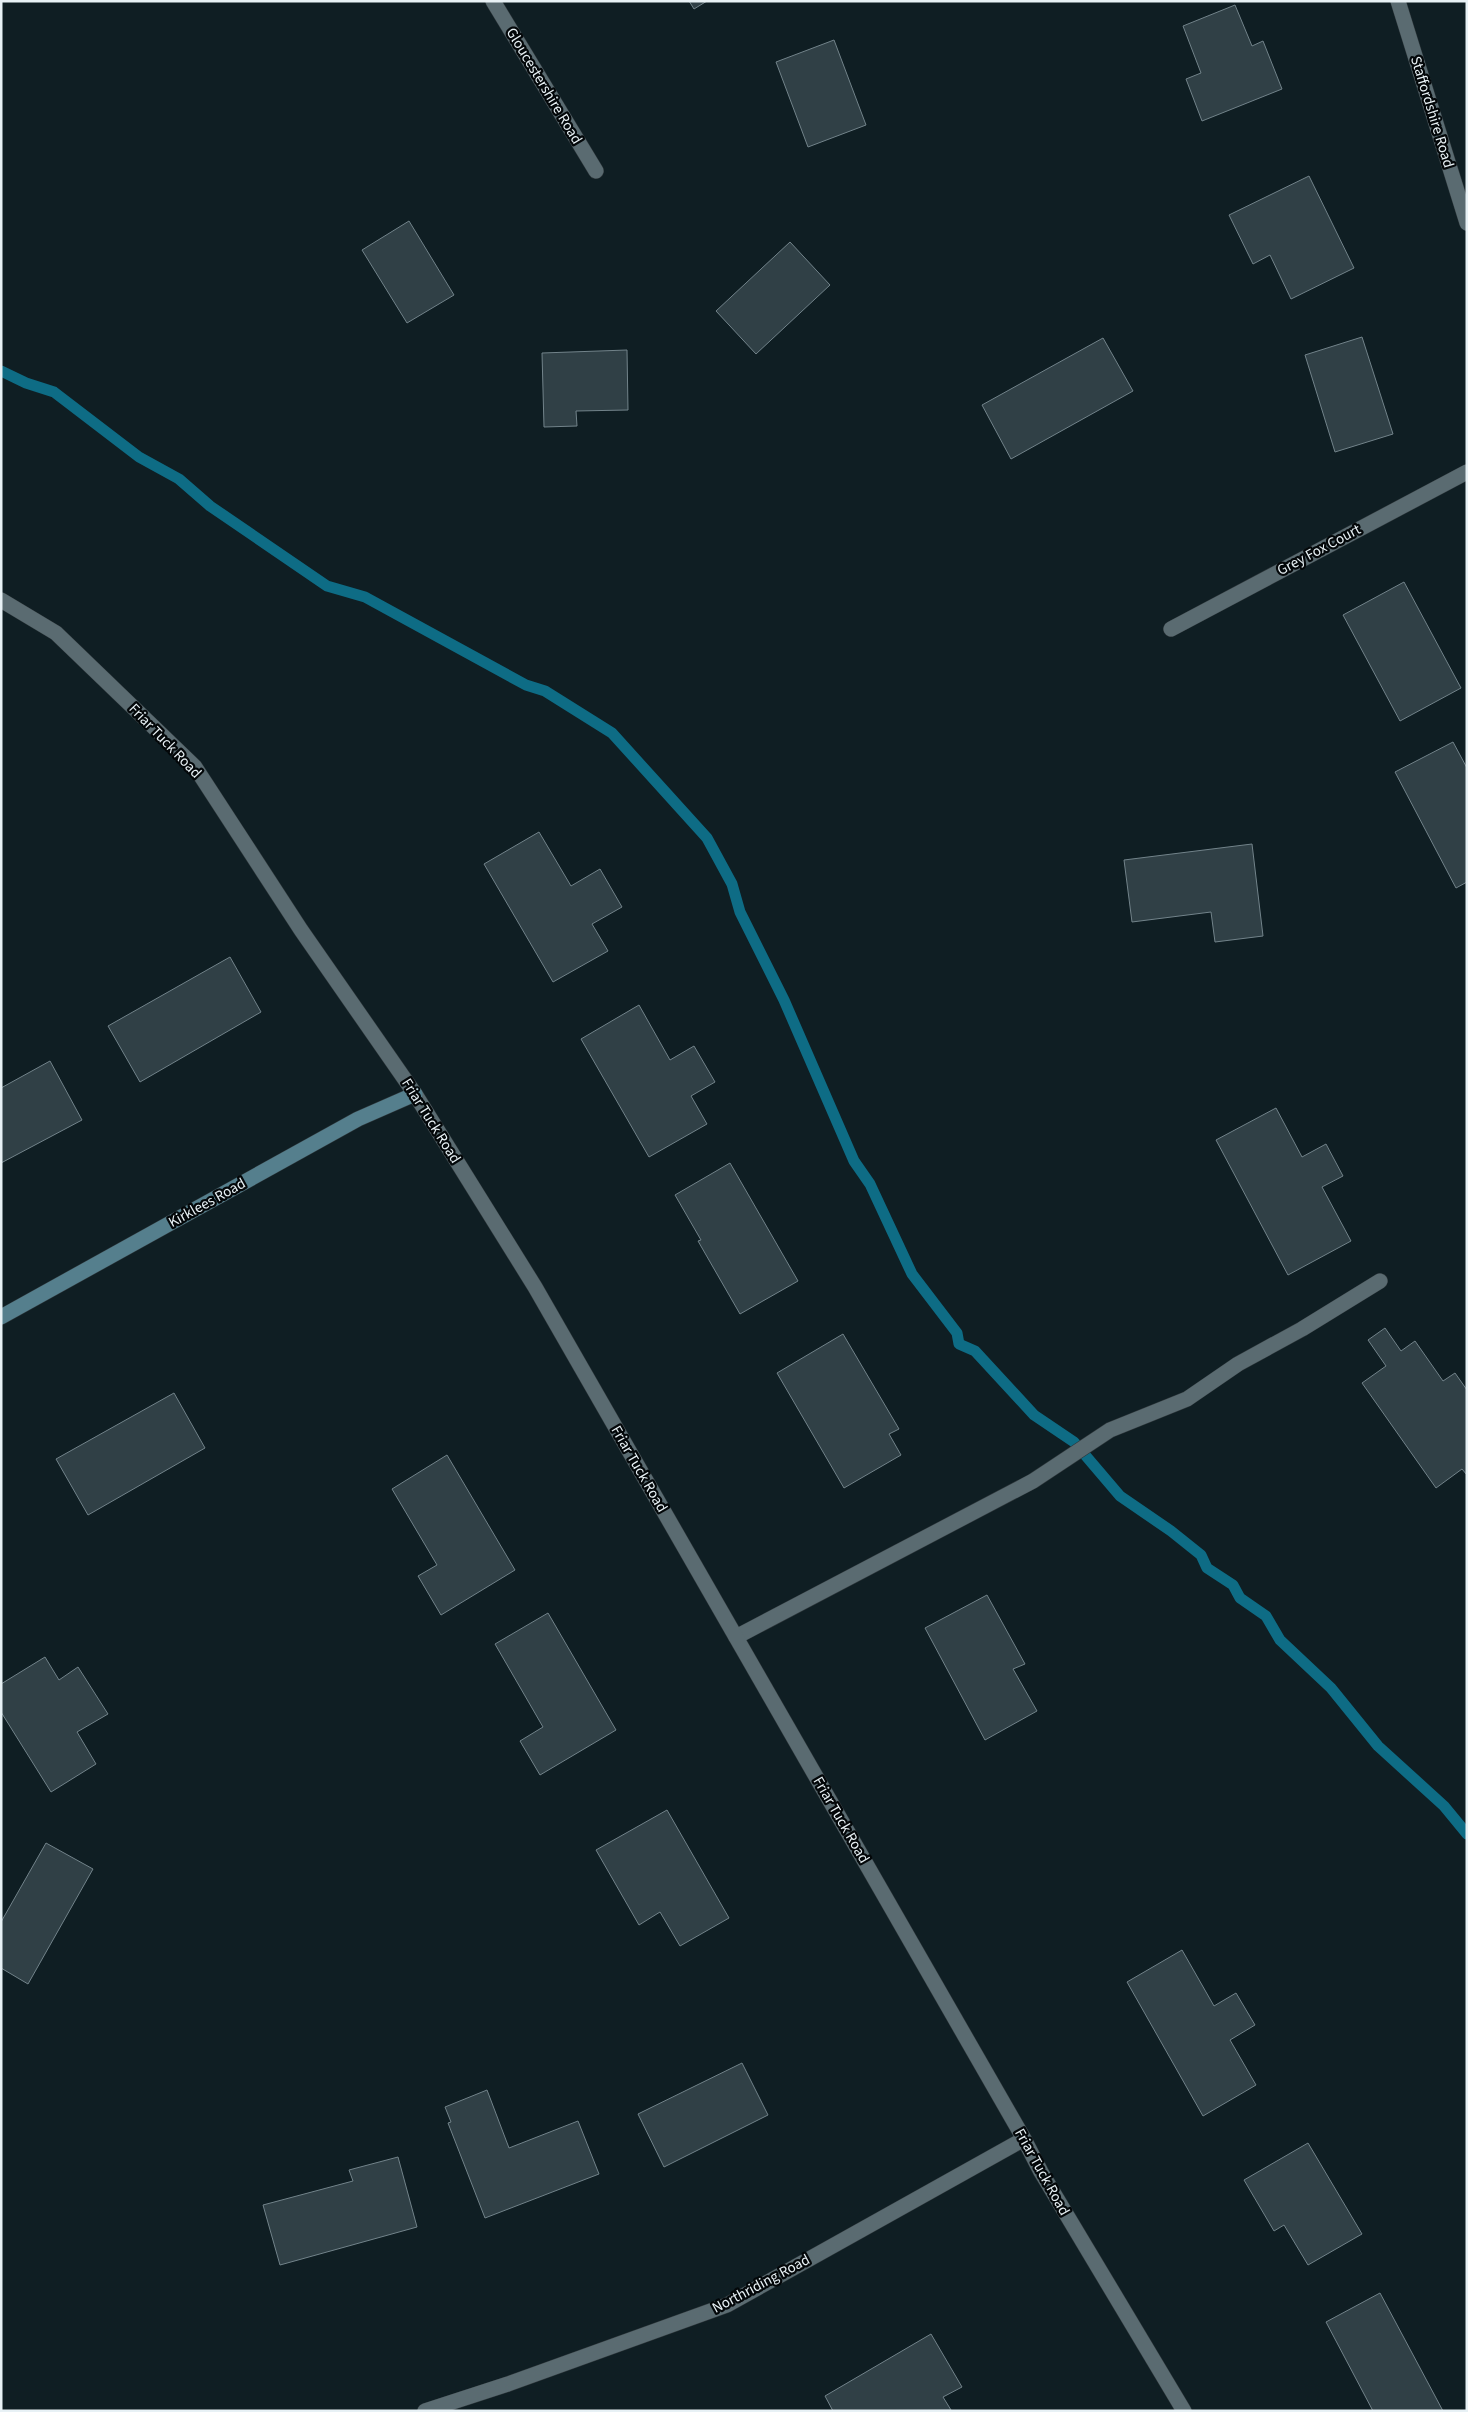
<svg xmlns="http://www.w3.org/2000/svg" width="1468" height="2412" font-family="'Source Sans 3',sans-serif">
	<style>
		.lines { fill: none; stroke-linecap: round; stroke-linejoin: round }
		.stream { stroke: #0e6c85; stroke-width: 11 }
		.building { fill: #304046; stroke: #72838a }
		.lane-casing { stroke: #2e373b; stroke-width: 16 }
		.street-casing { stroke: #2e373b; stroke-width: 16 }
		.secondary-casing { stroke: #2e373b; stroke-width: 16 }
		.lane { stroke: #5a6b71; stroke-width: 15 }
		.street { stroke: #5a6b71; stroke-width: 15 }
		.secondary { stroke: #557f8d; stroke-width: 15 }
		.labels { text-anchor: middle; dominant-baseline: central; stroke-width: 4.5; stroke-linejoin: round; paint-order: stroke }
		.street-label { font-size: 15px; fill: #e8f1f5; stroke: #030709 }
	</style>
	<rect width="100%" height="100%" fill="#0f1e23"/>
	<g class="lines">
		<path class="stream" d="M1,371L26,383L54,392L139,457L179,479L210,506L327,586L365,597L526,685L545,691L612,733L707,838L732,884L740,912L784,1000L854,1161L870,1184L912,1274L957,1333L959,1344L975,1351L1034,1415L1074,1442L1120,1496L1171,1531L1201,1555L1207,1568L1233,1585L1240,1598L1266,1616L1280,1640L1331,1688L1378,1746L1444,1806L1467,1834"/>
	</g>
	<path class="building" d="M689,1H707L694,9Z
		M1235,5L1252,46L1263,41L1282,89L1202,121L1186,79L1201,73L1183,26Z
		M834,40L866,125L808,147L776,62Z
		M1309,176L1354,268L1291,299L1270,255L1253,264L1229,215Z
		M409,221L454,295L407,323L362,250Z
		M790,242L830,285L756,354L716,311Z
		M1362,337L1393,434L1335,452L1305,355Z
		M1103,338L1133,391L1011,459L982,405Z
		M627,350L628,410L576,411L577,426L544,427L542,353Z
		M1404,582L1461,688L1400,721L1343,615Z
		M1453,742L1467,768V882L1456,888L1395,772Z
		M539,832L571,886L600,869L622,907L592,924L608,951L553,982L484,864Z
		M1252,844L1263,936L1215,942L1211,912L1132,922L1124,860Z
		M230,957L261,1012L140,1082L108,1026Z
		M639,1005L670,1060L694,1046L715,1082L691,1096L707,1124L649,1157L581,1039Z
		M50,1061L82,1120L1,1163V1088Z
		M1276,1108L1302,1157L1326,1144L1343,1176L1322,1187L1351,1241L1288,1275L1216,1140Z
		M730,1163L798,1281L740,1314L698,1241L701,1240L675,1195Z
		M1385,1328L1401,1351L1415,1341L1443,1381L1455,1373L1467,1390V1475L1462,1469L1436,1488L1362,1383L1386,1366L1368,1340Z
		M843,1334L899,1429L889,1434L901,1455L844,1488L777,1373Z
		M174,1393L205,1448L88,1515L56,1459Z
		M447,1455L515,1570L441,1615L418,1576L437,1565L392,1489Z
		M987,1595L1025,1664L1013,1669L1037,1711L985,1740L925,1628Z
		M548,1613L616,1730L540,1775L520,1741L543,1727L495,1644Z
		M45,1657L59,1680L78,1667L108,1714L77,1732L96,1764L51,1792L1,1712V1684Z
		M667,1810L729,1918L680,1946L660,1912L639,1925L596,1850Z
		M46,1843L93,1869L28,1984L1,1968V1922Z
		M1182,1950L1214,2006L1236,1993L1255,2025L1230,2040L1256,2085L1203,2116L1127,1982Z
		M742,2063L768,2115L664,2167L638,2114Z
		M487,2090L509,2148L578,2121L599,2174L485,2218L448,2123L451,2122L445,2107Z
		M1308,2143L1362,2234L1308,2265L1284,2225L1274,2231L1244,2180Z
		M398,2157L417,2227L280,2265L263,2205L353,2181L349,2170Z
		M1380,2293L1443,2411H1373L1326,2322Z
		M931,2334L962,2387L943,2397L951,2410L833,2411L825,2396Z"/>
	<g class="lines">
		<g class="lane-casing">
			<path id="lane" d="M736,1637L1033,1481L1110,1430L1187,1399L1238,1364L1302,1329L1380,1281"/>
		</g>
		<g class="street-casing">
			<path id="street" d="M493,1L596,171
				M1398,1L1467,223
				M1,600L56,633L195,767L301,930L415,1094L535,1287L1024,2139L1041,2172L1184,2411
				M1171,629L1467,472
				M425,2411L508,2384L727,2305L1024,2139"/>
		</g>
		<g class="secondary-casing">
			<path id="secondary" d="M1,1317L358,1119L415,1094"/>
		</g>
		<use href="#lane" class="lane"/>
		<use href="#street" class="street"/>
		<use href="#secondary" class="secondary"/>
	</g>
	<g class="labels">
		<g class="street-label">
			<text transform="translate(544 86) rotate(59)">Gloucestershire Road</text>
			<text transform="translate(1432 112) rotate(73)">Staffordshire Road</text>
			<text transform="translate(1319 550) rotate(-28)">Grey Fox Court</text>
			<text transform="translate(165 741) rotate(46)">Friar Tuck Road</text>
			<text transform="translate(431 1121) rotate(58)">Friar Tuck Road</text>
			<text transform="translate(207 1203) rotate(-29)">Kirklees Road</text>
			<text transform="translate(639 1469) rotate(60)">Friar Tuck Road</text>
			<text transform="translate(841 1820) rotate(60)">Friar Tuck Road</text>
			<text transform="translate(1042 2172) rotate(61)">Friar Tuck Road</text>
			<text transform="translate(761 2284) rotate(-28)">Northriding Road</text>
		</g>
	</g>
	<rect width="1468" height="2412" fill="none" stroke="#e8f1f5" stroke-width="5"/>
</svg>
